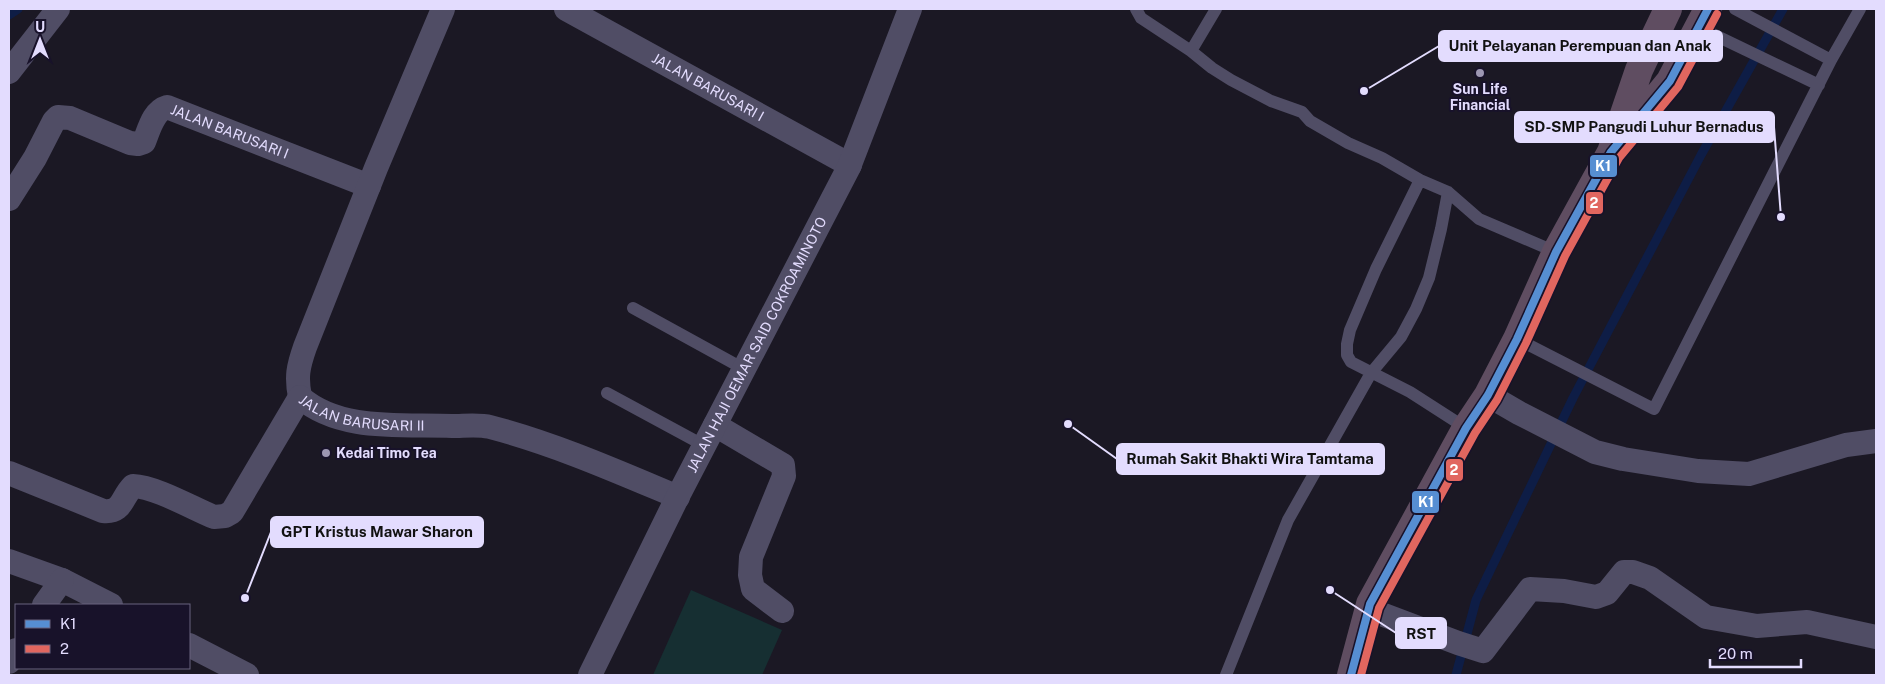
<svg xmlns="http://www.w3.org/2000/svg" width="1885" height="684" font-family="'Public Sans',sans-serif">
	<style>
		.green { fill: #162f32 }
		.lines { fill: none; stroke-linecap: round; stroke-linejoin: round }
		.stream { stroke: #0e1d46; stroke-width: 9 }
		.lane { stroke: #504d65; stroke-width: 12 }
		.street { stroke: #504d65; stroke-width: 24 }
		.highway { stroke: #5f4d61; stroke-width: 28 }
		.bus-1-casing { stroke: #18122a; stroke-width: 11 }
		.bus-2-casing { stroke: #18122a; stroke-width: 11 }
		.bus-1 { stroke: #568ed2; stroke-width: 8 }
		.bus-2 { stroke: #e1665f; stroke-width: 8 }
		.poi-dot { fill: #9d97b2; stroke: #18122a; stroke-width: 2 }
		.labels { text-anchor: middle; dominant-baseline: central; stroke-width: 4; stroke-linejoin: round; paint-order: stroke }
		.street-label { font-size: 14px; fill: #e3dcfe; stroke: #18122a }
		.poi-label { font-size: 14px; font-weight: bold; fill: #e3dcfe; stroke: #18122a }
		.leader { fill: none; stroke: #e3dcfe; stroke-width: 2 }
		.callout-dot { fill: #e3dcfe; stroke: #18122a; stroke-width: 2 }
		.callout { fill: #e3dcfe; stroke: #e3dcfe; stroke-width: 2 }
		.callout-label { font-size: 15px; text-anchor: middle; font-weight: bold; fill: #111 }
		.line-badge { stroke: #18122a; stroke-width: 2 }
		.badge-label { font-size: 14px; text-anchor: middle; font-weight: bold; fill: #fff }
	</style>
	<rect width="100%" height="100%" fill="#1b1824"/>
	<path class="green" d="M691,590L782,630L762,675H653Z"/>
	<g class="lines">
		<path class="stream" d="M9,15L18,9
			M1456,675L1476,600L1573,398L1701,155L1783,9"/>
		<path class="lane" d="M1136,9L1141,18L1191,51L1216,9
			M1735,9L1831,60
			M1698,27L1819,85
			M1191,51L1212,68L1231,80L1271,101L1302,112L1310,121L1348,143L1382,158L1420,180L1448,192L1479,219L1556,252
			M1420,180L1376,269L1350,330L1347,344V355L1351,362L1410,392L1466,428
			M633,308L744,369
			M1517,339L1654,409L1831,60L1860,9
			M607,393L705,446
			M1226,675L1288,520L1371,373L1401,337L1416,309L1429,278L1441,229L1448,192"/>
		<g class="street">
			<path id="s1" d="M566,9L850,165"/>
			<path d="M9,72L58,9"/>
			<path id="s2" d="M9,199L35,158L54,121L58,117L70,118L130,143L138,144L144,142C149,130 153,111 167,107L369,186"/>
			<path d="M1488,395L1519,413L1595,452L1623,459L1698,471L1749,474L1846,445L1876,441"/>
			<path d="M300,397C296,377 298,367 305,347L376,168L443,9"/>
			<path id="s3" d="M300,397C340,432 402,424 452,426C464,426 479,424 490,427C555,444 616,471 678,497"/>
			<path d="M715,425L783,465L784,476L751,557L750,575L753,589L782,611"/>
			<path d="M9,473L103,511C123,513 121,498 133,486C156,487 192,508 214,517L225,516L232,512L300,397"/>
			<path d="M9,561L62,580L111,605"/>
			<path d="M44,605L62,580"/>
			<path d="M1368,609L1458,643L1483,651L1530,589L1564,591L1596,597L1607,593L1624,572H1633L1650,578L1706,617L1757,626L1807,622L1876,637"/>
			<path d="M189,645L247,675"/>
			<path d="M9,662L16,650"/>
			<path id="s4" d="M590,675L677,498L849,167L910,9"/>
		</g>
		<path class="highway" d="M1622,140L1670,81L1708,9
			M1351,675L1370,604L1466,428L1488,395L1517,339L1556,252L1611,152L1639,70L1668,9"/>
		<g class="bus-1-casing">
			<path id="bus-1" d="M1351,675L1370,604L1466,428L1488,395L1517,339L1556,252L1611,152L1670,81L1708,9"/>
		</g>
		<g class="bus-2-casing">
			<path id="bus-2" d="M1361,675L1379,608L1475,433L1497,400L1526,343L1565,256L1619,158L1678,87L1717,14"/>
		</g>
		<use href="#bus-1" class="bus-1"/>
		<use href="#bus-2" class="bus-2"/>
	</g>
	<g class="poi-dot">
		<circle cx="1480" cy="73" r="5"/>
		<circle cx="326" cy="453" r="5"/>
	</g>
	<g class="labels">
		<g class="street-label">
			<text stroke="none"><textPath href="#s1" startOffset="162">JALAN BARUSARI I</textPath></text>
			<text stroke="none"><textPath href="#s2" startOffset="298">JALAN BARUSARI I</textPath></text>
			<text stroke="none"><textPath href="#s4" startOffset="370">JALAN HAJI OEMAR SAID COKROAMINOTO</textPath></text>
			<text stroke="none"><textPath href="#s3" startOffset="66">JALAN BARUSARI II</textPath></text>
		</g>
		<g class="poi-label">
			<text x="1480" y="89">Sun Life<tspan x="1480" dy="16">Financial</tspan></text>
			<text x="336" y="453" text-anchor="start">Kedai Timo Tea</text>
		</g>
	</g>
	<path class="leader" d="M1364 91L1439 46M1781 217L1774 127M1068 424L1117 459M245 598L271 532M1330 590L1396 633"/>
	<g class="callout-dot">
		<circle cx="1364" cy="91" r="5"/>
		<circle cx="1781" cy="217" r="5"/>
		<circle cx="1068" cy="424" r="5"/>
		<circle cx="245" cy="598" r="5"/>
		<circle cx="1330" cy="590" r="5"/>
	</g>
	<g class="callout">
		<rect x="1439" y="31" width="283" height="30" rx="5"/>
		<rect x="1515" y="112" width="259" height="30" rx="5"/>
		<rect x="1117" y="444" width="267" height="30" rx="5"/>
		<rect x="271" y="517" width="212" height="30" rx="5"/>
		<rect x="1396" y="618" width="50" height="30" rx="5"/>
	</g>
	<g class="callout-label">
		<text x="1580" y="51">Unit Pelayanan Perempuan dan Anak</text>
		<text x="1644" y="132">SD-SMP Pangudi Luhur Bernadus</text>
		<text x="1250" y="464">Rumah Sakit Bhakti Wira Tamtama</text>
		<text x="377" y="537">GPT Kristus Mawar Sharon</text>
		<text x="1421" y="639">RST</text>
	</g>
	<g class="line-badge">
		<rect x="1589" y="154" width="29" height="24" rx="5" fill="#568ed2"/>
		<rect x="1585" y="191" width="19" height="24" rx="5" fill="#e1665f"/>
		<rect x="1445" y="458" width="19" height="24" rx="5" fill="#e1665f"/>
		<rect x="1411" y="490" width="29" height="24" rx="5" fill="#568ed2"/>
	</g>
	<g class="badge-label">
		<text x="1603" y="171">K1</text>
		<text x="1594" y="208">2</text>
		<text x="1454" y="475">2</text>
		<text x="1426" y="507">K1</text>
	</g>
	<rect width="1885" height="684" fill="none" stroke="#e3dcfe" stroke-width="20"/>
	<rect x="15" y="604" width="175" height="65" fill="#18122a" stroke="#69637f"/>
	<rect x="25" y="620" width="25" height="8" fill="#568ed2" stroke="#69637f"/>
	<text x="60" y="629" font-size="15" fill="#e3dcfe">K1</text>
	<rect x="25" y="645" width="25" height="8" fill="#e1665f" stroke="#69637f"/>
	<text x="60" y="654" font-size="15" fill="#e3dcfe">2</text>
	<g transform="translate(40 40)" stroke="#18122a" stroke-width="4" paint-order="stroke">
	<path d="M0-4L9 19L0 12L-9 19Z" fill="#e3dcfe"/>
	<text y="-8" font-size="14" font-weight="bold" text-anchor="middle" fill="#e3dcfe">U</text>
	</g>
	<path d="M1710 659v8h91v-8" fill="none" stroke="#e3dcfe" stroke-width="2.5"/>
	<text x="1718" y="659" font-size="15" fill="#e3dcfe" stroke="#18122a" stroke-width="4" paint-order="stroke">20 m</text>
</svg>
